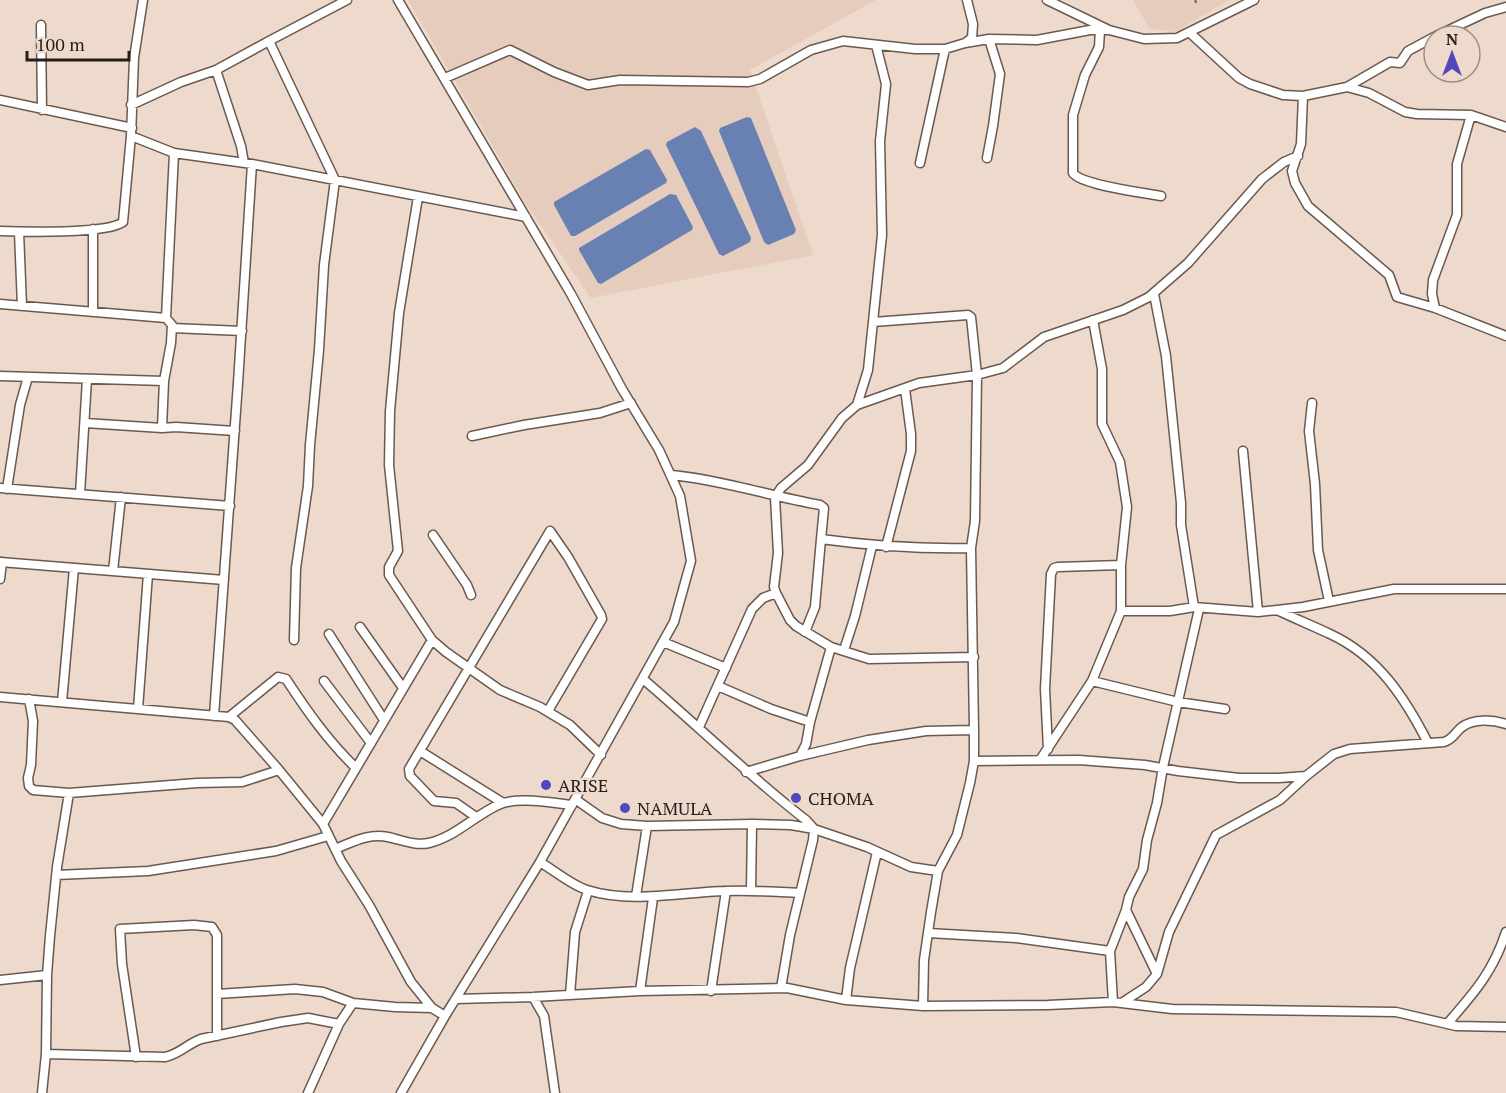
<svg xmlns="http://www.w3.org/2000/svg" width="1506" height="1093" font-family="'PT Serif',serif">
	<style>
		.built { fill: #e6ccbc }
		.water { fill: #6981b2 }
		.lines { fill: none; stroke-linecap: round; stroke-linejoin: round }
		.minor-casing { stroke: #6a594f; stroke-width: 11 }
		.minor { stroke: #fff; stroke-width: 8 }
		.rail { stroke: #6c6059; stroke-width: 2; stroke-dasharray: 3 6; stroke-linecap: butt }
		.poi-dot { fill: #5247bf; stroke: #eddacd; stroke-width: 2 }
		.labels { text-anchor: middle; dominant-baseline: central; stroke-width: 5; stroke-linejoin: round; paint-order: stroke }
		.poi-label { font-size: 18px; fill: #241d19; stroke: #eddacd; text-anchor: start }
	</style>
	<rect width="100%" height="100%" fill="#eddacd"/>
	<path class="built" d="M408,0H876L750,70L813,255L591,298L526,204Z
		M1133,0H1229L1175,32L1149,28Z"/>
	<path class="water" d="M747,117L751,118L796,230L794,234L768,245L764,242L719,131L720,128Z
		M695,127L701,131L751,238L750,242L723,256L719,254L666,145L667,142Z
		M646,149L650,150L667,180L666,183L575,236H571L554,205V202Z
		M670,194L676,195L693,227L692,230L601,284L598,283L579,250V248Z"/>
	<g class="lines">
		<g class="minor-casing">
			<path id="minor" d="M398,0L571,294L622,389L659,450L680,496L691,561L674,622L540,862L445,1016L401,1093
				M1047,0L1109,30L1144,39L1177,38L1254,0
				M41,25L42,110
				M1100,30L1099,47L1085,75L1073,115V173C1081,185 1145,193 1161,196
				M1189,32L1239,78L1250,84L1283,95L1303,96L1347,87L1390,62L1400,63L1408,51L1434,37
				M1436,36L1485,13L1506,7
				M965,43L972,38L973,24L967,0
				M445,78L510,50L554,72L588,85L620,80L748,82L760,79L811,50L843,41L915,49H945L965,43L989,39L1037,40L1090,30H1109
				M1347,87L1369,93L1405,112L1417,114L1471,115L1506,127
				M1303,96L1301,144L1292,171L1295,183L1308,206L1389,275L1397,297L1435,308L1506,336
				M0,100L132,128
				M131,105L181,82L216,70
				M131,136L174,153L252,164L526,217
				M987,158L993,126L1000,74L989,39
				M244,163L241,146L216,70L269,41
				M920,163L945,49
				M418,197L399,313L390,411L389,465L398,551L389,567V575L432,640L446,652L500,690L540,707L570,725L601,755
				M93,229V312
				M0,231C23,232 108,234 123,222L131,136L134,58L143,0
				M19,232L22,306
				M1154,294L1166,356L1181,503V525L1194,607
				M0,304L166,318L172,325L171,343L164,381L162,428L176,427L235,431
				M1435,308L1432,294L1433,280L1457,215V164L1471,115
				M166,318L174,153
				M873,322L968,315L971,317L977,375L975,521L971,548
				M172,328L242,331
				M0,376L164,381
				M1312,403L1309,431L1315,484L1318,550L1329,601
				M857,405L868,370L882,235L880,141L886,84L876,45
				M85,423L162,428
				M472,436L524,425L600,413L631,403
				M1243,451L1258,612
				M672,475C722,480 770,496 820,505L824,508L821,539C872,546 920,549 971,548L974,730
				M0,488L230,506
				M7,489L20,405L28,377
				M80,494L87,379
				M433,535L467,585L471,595
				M886,547L911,451V434L905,389
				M0,562L224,580
				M113,571L121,497
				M0,579L2,562
				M1121,611H1170L1194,607L1258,612L1303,607L1394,589H1506
				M1279,611C1296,619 1313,626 1330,634C1378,656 1405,698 1428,743
				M360,627L403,688
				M805,632L815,607L821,539
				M329,634L384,720
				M294,640L296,568L308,486L310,445L319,350L324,265L335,180L269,41L347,0
				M663,642L726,668
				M831,647L869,659L974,657
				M844,650L855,616L872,546
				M643,679C698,726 749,776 806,820L814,829L813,840L790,935L781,988
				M324,681L371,743
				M1092,681L1178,702L1225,709
				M718,686L771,709L810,722
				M0,697L229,717L235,720L279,770L323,824L341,861L369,905L411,982L432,1008L445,1016
				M29,699L33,721L31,765L28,778L29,786L33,790L69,793L197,783L242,782L279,770
				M62,702L74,568
				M138,709L148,574
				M214,716L238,383L252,164
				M229,717L278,677L286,679C307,711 328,741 356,768
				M699,727L752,609L763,598L776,593
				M1048,749L1045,689L1051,574L1054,568L1058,567L1121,565
				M420,751L503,803
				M800,756L868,740L926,731L974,730V761L970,783L957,835L938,871L931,912L924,960L923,1006
				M1040,760L1092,681L1121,611V565L1127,507L1120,462L1102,424V369L1093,320
				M974,761L1079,760L1145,765L1178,771L1239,778H1279L1306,776L1334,754L1350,749L1444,742C1454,739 1455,732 1462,727C1474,718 1493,720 1506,724
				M746,772L800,756L806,744L810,722L831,647L796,626L790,620L776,593L774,587L778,553L775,497L781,488L808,465L842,418L857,405L919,383L977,375L1003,368L1044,337L1123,310L1149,297L1188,263L1262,179L1284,162L1298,156
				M575,799L602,818L621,824L647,826L752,824L791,825L814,829L867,847L911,867L938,871
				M476,817L456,803L434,801L410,776L409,769L550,531L568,557L601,615L602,619L548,711
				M323,824L432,640
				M335,849C353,842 368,833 388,837C402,840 415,846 429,843C455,837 474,816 498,805C517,796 552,803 572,805
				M540,862C555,871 571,885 587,890C632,904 681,892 726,891C750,890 775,892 800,893
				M56,875L148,871L276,851L328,836
				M751,891L752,824
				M636,896L647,826
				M928,933L1016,938L1110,951
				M1157,974L1169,932L1216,835L1280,800L1306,776
				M0,980L47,975
				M640,991L653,898
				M711,991L726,891
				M570,995L575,932L588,891
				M533,997L544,1016L555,1093
				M456,999L533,997L640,991L787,988L846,1000L923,1006L1048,1005L1113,1002L1172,1009L1396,1012L1456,1026L1506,1027
				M846,1000L850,968L877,852
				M1113,1002L1110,951L1126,910
				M1123,1002L1146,987L1157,974L1126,910L1129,897L1143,869L1147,840L1157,803L1163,767L1199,609
				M1447,1024C1474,993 1493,972 1506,932
				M217,1036V994L295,989L323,992L353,1003
				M46,1054L165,1057C180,1054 187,1044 201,1039L281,1022L308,1018L339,1024
				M136,1057L122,964L120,929L194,925L212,927L217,935V994
				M42,1093L46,1054L47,975L50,936L57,867L69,793
				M308,1093L339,1024L353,1003L395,1007L432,1008"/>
		</g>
		<use href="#minor" class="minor"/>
		<path class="rail" d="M1195,0L1197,4"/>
	</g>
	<g class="poi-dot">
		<circle cx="546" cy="785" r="6"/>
		<circle cx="796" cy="798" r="6"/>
		<circle cx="625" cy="808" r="6"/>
	</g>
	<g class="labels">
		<g class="poi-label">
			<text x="558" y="785">ARISE</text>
			<text x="808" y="798">CHOMA</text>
			<text x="637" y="808">NAMULA</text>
		</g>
	</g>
	<g transform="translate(1452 54)"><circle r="28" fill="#eddacd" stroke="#9d8e85" stroke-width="1.5"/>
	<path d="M0-4.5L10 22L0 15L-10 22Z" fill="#5247bf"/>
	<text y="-9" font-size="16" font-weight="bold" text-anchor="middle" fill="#241d19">N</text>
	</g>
	<path d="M27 51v9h102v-9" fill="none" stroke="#241d19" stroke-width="3"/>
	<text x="36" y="51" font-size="18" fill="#241d19" stroke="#eddacd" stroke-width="4.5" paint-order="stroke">100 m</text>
</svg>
